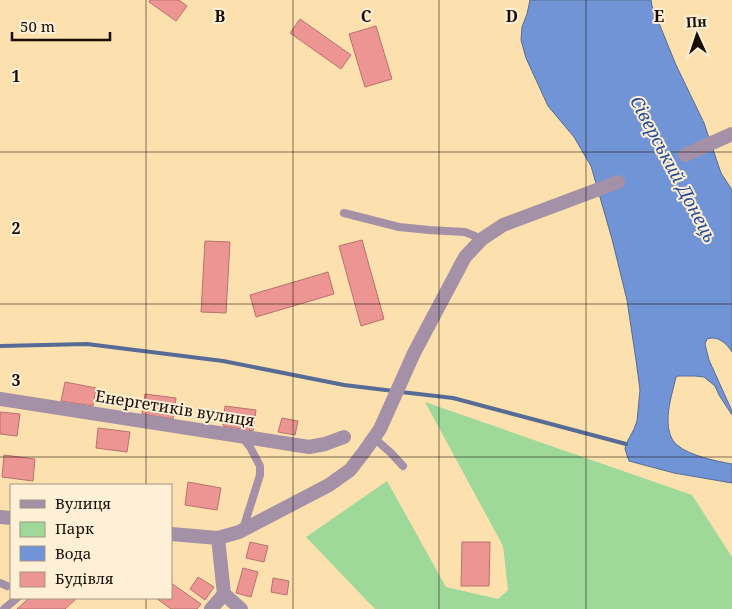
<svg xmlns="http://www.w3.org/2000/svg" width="732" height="609" font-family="'Noto Serif',serif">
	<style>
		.green { fill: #9fd999 }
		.water { fill: #7194d6; stroke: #566b96 }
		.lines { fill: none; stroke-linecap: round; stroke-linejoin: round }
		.stream { stroke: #566b96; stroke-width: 4 }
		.building { fill: #ec9592; stroke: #b8726f }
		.service { stroke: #a490a7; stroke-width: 8 }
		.minor { stroke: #a490a7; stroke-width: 14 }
		.grid { fill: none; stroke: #180c00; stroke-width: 1; stroke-opacity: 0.55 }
		.labels { text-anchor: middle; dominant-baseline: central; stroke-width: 4; stroke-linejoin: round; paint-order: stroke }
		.street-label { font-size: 16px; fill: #180c00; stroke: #fef0d7 }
		.water-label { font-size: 18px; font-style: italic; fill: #244c9a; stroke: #fef0d7 }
		.grid-label { font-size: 16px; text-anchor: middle; font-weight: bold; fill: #180c00; stroke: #fef0d7; stroke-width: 4; stroke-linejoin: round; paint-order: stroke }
	</style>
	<rect width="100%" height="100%" fill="#fce1ae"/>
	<path class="green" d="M425,402L692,495L732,557V609H375L306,537L387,481L446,587L498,599L508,590L503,546Z"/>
	<path class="water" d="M530,0H651L652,6L676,65L704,123L721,173L732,190V352C727,344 718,335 707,339L705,344L709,360L732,411V415L719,395L715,386L704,377L695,376H678L676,377L675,381C672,394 668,407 668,420C668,429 670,439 677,445C690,456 716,461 732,464V483L674,473L629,461L625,449L626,444L634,429L637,421L640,390L636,360L627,300L612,239L591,166L574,137L548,106L526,58L521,40L522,27L527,14Z"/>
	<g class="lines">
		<path class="stream" d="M0,346L87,344L223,361L344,385L394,391
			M401,392L453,398L626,444"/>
	</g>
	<path class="building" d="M150,0H179L187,6L176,21L149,2Z
		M300,19L351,55L341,69L290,33Z
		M376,26L392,79L365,87L349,34Z
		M362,240L384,319L361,326L339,246Z
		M205,241L230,242L226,313L201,312Z
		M328,272L334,294L256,317L250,295Z
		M65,382L96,388L93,406L61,401Z
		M145,394L176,398L173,419L142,414Z
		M225,406L256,410L253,431L223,426Z
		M0,412L20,414L17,436L0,434Z
		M282,418L298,421L295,435L278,432Z
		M98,428L130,432L127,452L96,448Z
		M4,455L35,459L33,481L2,477Z
		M188,482L221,488L217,510L185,505Z
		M250,542L268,546L264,562L246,558Z
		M462,542H490L489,586H461Z
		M243,568L258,572L251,597L236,593Z
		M198,577L214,587L205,600L190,589Z
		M273,578L289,581L287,595L271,592Z
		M171,583L201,604L197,609H171L156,598H171Z
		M29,598H77L65,609H17Z"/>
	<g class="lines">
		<path class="service" d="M344,213L399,227L429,230L465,232L482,239
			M374,438L391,453L403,466
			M243,529L260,475V466L250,447L243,438
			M0,583L7,586
			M4,609L17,598"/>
		<path class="minor" d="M685,155L732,134
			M0,399L309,447L325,444L344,437
			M0,517L11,518
			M171,534L218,538L239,532L329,485L350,470L364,452L380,429L414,353L465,257L482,239L503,225L618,182
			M218,538L224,594L241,609
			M211,609L224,594"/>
	</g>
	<path class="grid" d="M146,0V485M293,0V609M439,0V609M586,0V609M0,152H732M0,304H732M0,457H732M146,598V609"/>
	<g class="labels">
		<g class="street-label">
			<text transform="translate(175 408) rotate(9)">Енергетиків вулиця</text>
		</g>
		<g class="water-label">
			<text transform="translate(674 169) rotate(62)">Сіверський Донець</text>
		</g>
	</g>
	<g class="grid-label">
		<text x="220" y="22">B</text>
		<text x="366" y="22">C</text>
		<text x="512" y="22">D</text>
		<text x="659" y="22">E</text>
		<text x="16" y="82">1</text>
		<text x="16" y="234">2</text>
		<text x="16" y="386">3</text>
	</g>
	<rect x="10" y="484" width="162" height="115" fill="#fef0d7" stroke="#a29581"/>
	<rect x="20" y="500" width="25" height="8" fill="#a490a7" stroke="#a29581"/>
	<text x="55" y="509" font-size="15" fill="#180c00">Вулиця</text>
	<rect x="20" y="522" width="25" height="15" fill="#9fd999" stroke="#a29581"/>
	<text x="55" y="534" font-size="15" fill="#180c00">Парк</text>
	<rect x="20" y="546" width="25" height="15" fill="#7194d6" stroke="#a29581"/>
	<text x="55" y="559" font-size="15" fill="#180c00">Вода</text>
	<rect x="20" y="572" width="25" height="15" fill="#ec9592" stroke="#a29581"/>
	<text x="55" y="584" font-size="15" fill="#180c00">Будівля</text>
	<g transform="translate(697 35) rotate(357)" stroke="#fef0d7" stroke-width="4" paint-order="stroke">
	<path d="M0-4L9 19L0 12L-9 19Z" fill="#180c00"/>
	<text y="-8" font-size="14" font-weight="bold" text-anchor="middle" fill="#180c00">Пн</text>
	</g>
	<path d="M12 32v8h98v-8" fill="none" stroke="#180c00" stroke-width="2.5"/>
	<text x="20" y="32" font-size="15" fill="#180c00" stroke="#fef0d7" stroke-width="4" paint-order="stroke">50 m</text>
</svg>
